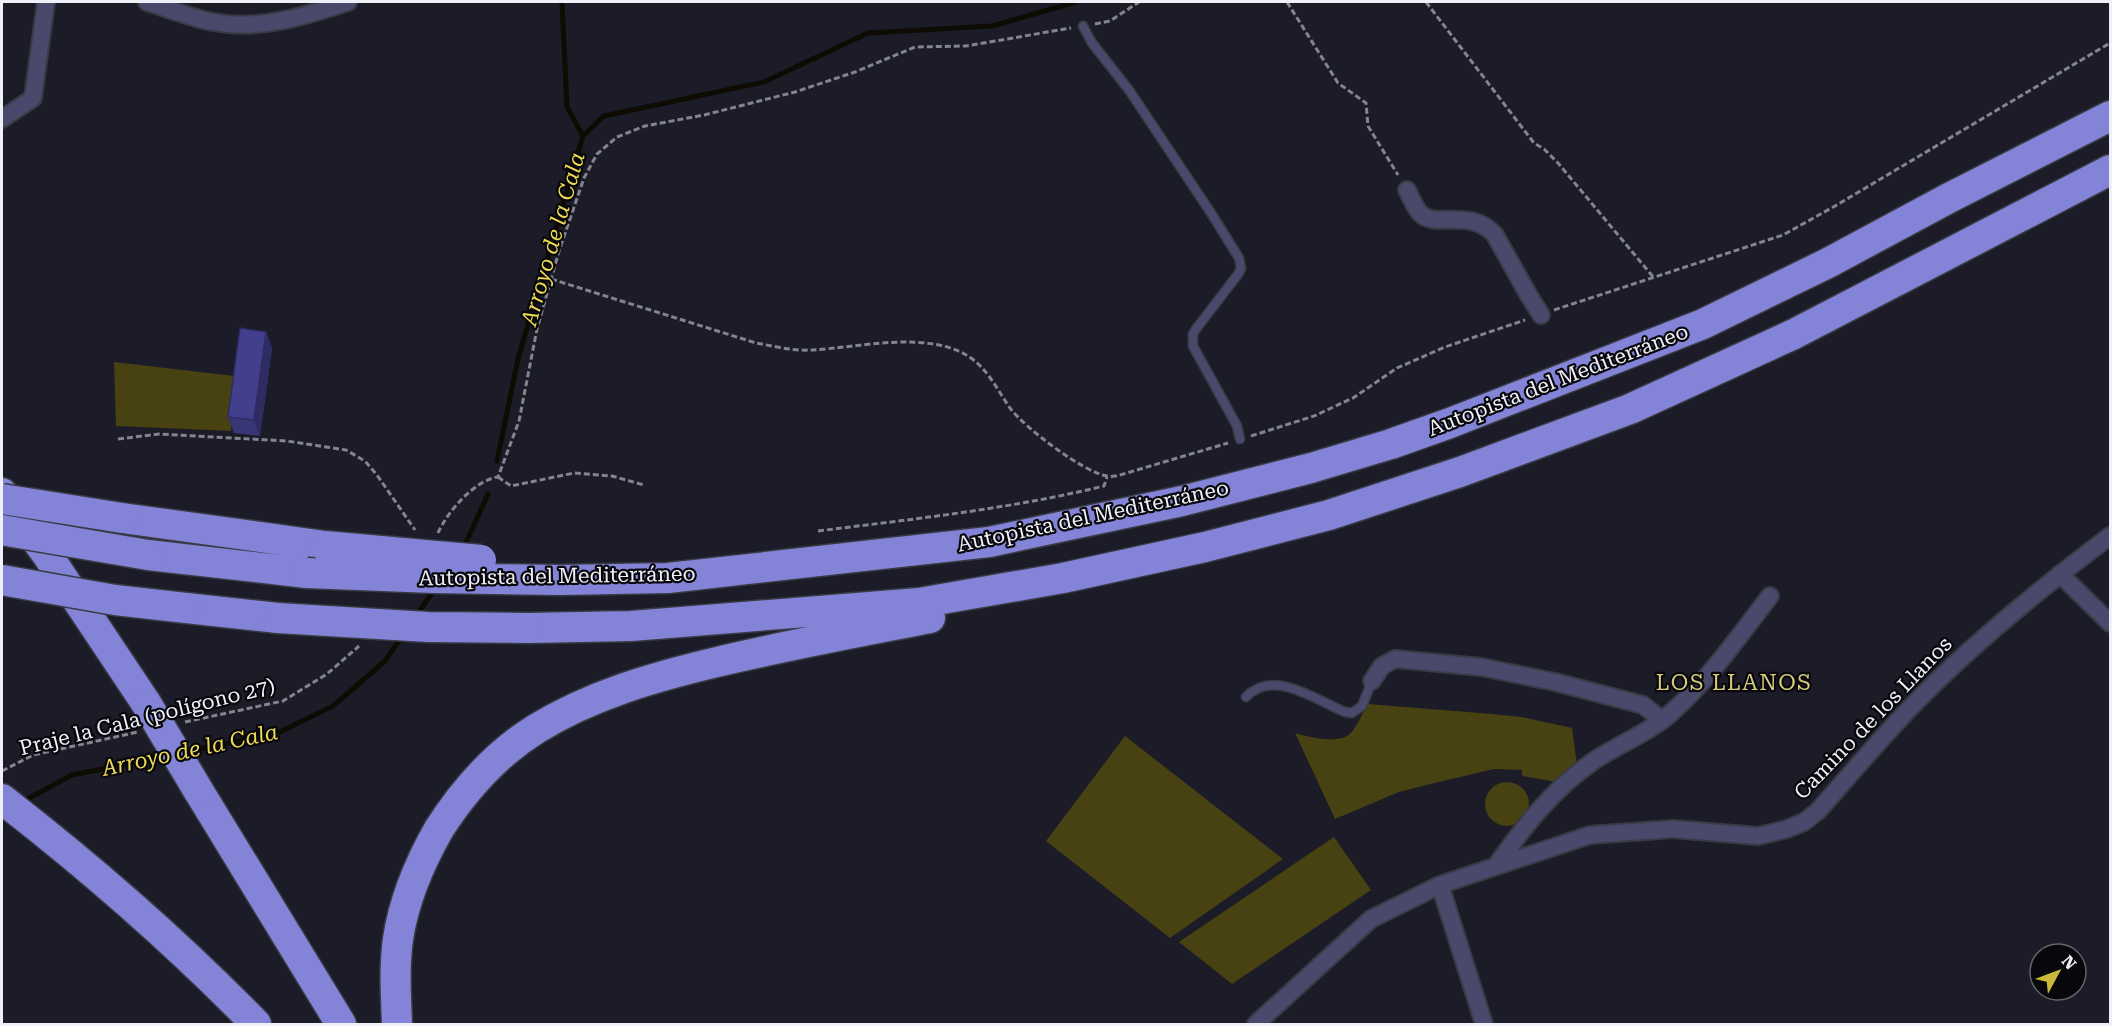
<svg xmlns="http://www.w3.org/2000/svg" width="2112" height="1026" font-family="'Roboto Serif',serif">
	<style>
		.green { fill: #484111 }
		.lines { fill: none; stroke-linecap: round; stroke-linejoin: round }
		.stream { stroke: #0d0b02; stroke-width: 5 }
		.lane-casing { stroke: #393a44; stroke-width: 11 }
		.street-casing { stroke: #393a44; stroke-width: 20 }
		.highway-casing { stroke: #393a44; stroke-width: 33 }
		.path { stroke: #83848d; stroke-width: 3; stroke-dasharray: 6 3; stroke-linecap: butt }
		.lane { stroke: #48496b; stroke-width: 8 }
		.street { stroke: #48496b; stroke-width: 16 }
		.highway { stroke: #8384d8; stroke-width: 30 }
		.highway-bridge-casing { stroke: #393a44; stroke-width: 33; stroke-linecap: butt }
		.highway-bridge { stroke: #8384d8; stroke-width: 30 }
		.wall { fill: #393678 }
		.shaded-wall { fill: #2e2c62 }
		.building { fill: #423f8c; stroke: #2e2c62; stroke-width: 1.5 }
		.labels { text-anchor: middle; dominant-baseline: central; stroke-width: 4.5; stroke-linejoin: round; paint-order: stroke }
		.street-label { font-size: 21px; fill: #eff0f8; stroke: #07070c }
		.water-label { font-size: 22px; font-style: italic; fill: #edda52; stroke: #07070c }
		.neighbourhood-label { font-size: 22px; letter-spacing: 1.5px; fill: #d6cb7d; stroke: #07070c }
	</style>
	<rect width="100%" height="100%" fill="#1b1c27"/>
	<path class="green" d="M114,362L234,376L231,431L116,426Z
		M1368,704L1492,714L1522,717L1572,728L1577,765L1556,782L1522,776V770L1494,769L1426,785L1399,792L1335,819L1295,733C1308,737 1340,745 1351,733C1358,725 1362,713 1368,704Z
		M1125,736L1283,859L1170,938L1046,841Z
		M1485 804a22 22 0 1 1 44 0a22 22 0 1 1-44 0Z
		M1334,837L1371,890L1232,984L1179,942Z"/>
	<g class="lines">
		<path class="stream" d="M562,2L567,107L583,136
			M497,461L518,359L583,136L604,116L764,82L868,33L992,26L1076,2
			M464,547L488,494
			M416,616L436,587
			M185,752L278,733L333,706L385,661L402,636
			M20,803L72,775L167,756"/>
		<g class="lane-casing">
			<path id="lane" d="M1083,26L1092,43L1129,90L1211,213L1239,258L1241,268L1239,273L1196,329L1193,334V346L1237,426L1240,439
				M1246,697C1273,668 1316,700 1345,712L1352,713L1362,706L1372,681"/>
		</g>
		<g class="street-casing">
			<path id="street" d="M147,2C169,9 191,18 213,22C259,31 305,16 348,2
				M2,119L33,98L46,2
				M1407,190C1411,197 1415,209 1421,214C1436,229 1470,207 1495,235L1528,294L1541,315
				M2060,574L2110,623
				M1372,681L1382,666L1395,659L1481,667L1555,682L1643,705L1662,720
				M1496,866C1524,826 1554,788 1595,760C1621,743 1649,733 1672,712C1710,678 1739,636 1770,596
				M1440,885L1484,1024
				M1256,1024L1371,919L1440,885L1590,835L1673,829L1758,836L1787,829L1804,822L1818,811C1849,776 1880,739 1913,705C1973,643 2041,588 2110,536"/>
		</g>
		<g class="highway-casing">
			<path id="highway" d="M2,493L48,556L146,703
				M122,518L325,546
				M148,555L307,573
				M560,580L668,578L989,542L1182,501L1311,468L1391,444L1450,423L1703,324L1828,263L1949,198L2110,116
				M186,608L278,618
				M528,628L631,626L919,603L1063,578L1205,547L1329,515L1460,472L1630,409L1794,334L2110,170
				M198,790L341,1024
				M2,799C91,868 177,943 256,1024
				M397,1024C396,996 394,967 398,939C404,899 419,864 439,829C464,790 496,754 536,729C591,695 654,677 717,662C788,645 859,632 930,618"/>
		</g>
		<path class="path" d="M1287,2L1338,83L1366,103L1368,126L1398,175
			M1426,2L1534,143L1544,149L1558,163L1654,278
			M1095,24L1110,21L1139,2
			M551,279L756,343C773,346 792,351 810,350C858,348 929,329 971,358C989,371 998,391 1010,408C1025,428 1083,472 1107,476C1111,477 1116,476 1120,475L1228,443
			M1554,310L1783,235L1835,206L2110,43
			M1251,436L1314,416L1353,398L1397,368L1445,347L1525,320
			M118,439L159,434L287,441L346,450L365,461L377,475L415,530
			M498,477L511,486L574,473L612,476L644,485
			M818,531C913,519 1010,509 1104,486L1107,477
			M438,533C447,512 475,480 498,477L519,421L537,329L559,251L584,178L597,154L617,137L645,126L704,115L795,92L855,72L915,47L966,46L1071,28
			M185,722L283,701L327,674L359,646
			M2,771L33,755L138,732"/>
		<use href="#lane" class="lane"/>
		<use href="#street" class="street"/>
		<use href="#highway" class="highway"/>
		<g class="highway-bridge-casing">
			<path id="highway-bridge" d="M2,499L122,518
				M2,530L148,555
				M325,546L481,560
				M307,573L433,578L560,580
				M2,580L115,600L186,608
				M278,618L428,627L528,628
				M146,703L198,790"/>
		</g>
		<use href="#highway-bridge" class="highway-bridge"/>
	</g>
	<path class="wall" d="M266,332L272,348L260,436L234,433L228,417Z"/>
	<path class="shaded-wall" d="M266,332L272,348L260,436L254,420Z"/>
	<path class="building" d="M240,328L266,332L254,420L228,417Z"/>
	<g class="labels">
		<g class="street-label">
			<text transform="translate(1558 380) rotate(-21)">Autopista del Mediterráneo</text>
			<text transform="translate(1093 516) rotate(-12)">Autopista del Mediterráneo</text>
			<text transform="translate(557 576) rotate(-1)">Autopista del Mediterráneo</text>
			<text transform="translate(147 717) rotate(-14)">Praje la Cala (polígono 27)</text>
			<text transform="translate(1873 718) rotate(-46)">Camino de los Llanos</text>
		</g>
		<g class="water-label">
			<text transform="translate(553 239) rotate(-74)">Arroyo de la Cala</text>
			<text transform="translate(190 750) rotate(-12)">Arroyo de la Cala</text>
		</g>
		<g class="neighbourhood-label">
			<text x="1734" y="682">LOS LLANOS</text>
		</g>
	</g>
	<rect width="2112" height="1026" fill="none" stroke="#eff0f8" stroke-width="6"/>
	<g transform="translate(2058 972) rotate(49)"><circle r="28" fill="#07070c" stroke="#64646a" stroke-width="1.5"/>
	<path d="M0-4.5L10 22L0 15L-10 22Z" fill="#cbba39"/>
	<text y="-9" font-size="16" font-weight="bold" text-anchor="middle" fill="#eff0f8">N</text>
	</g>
</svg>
